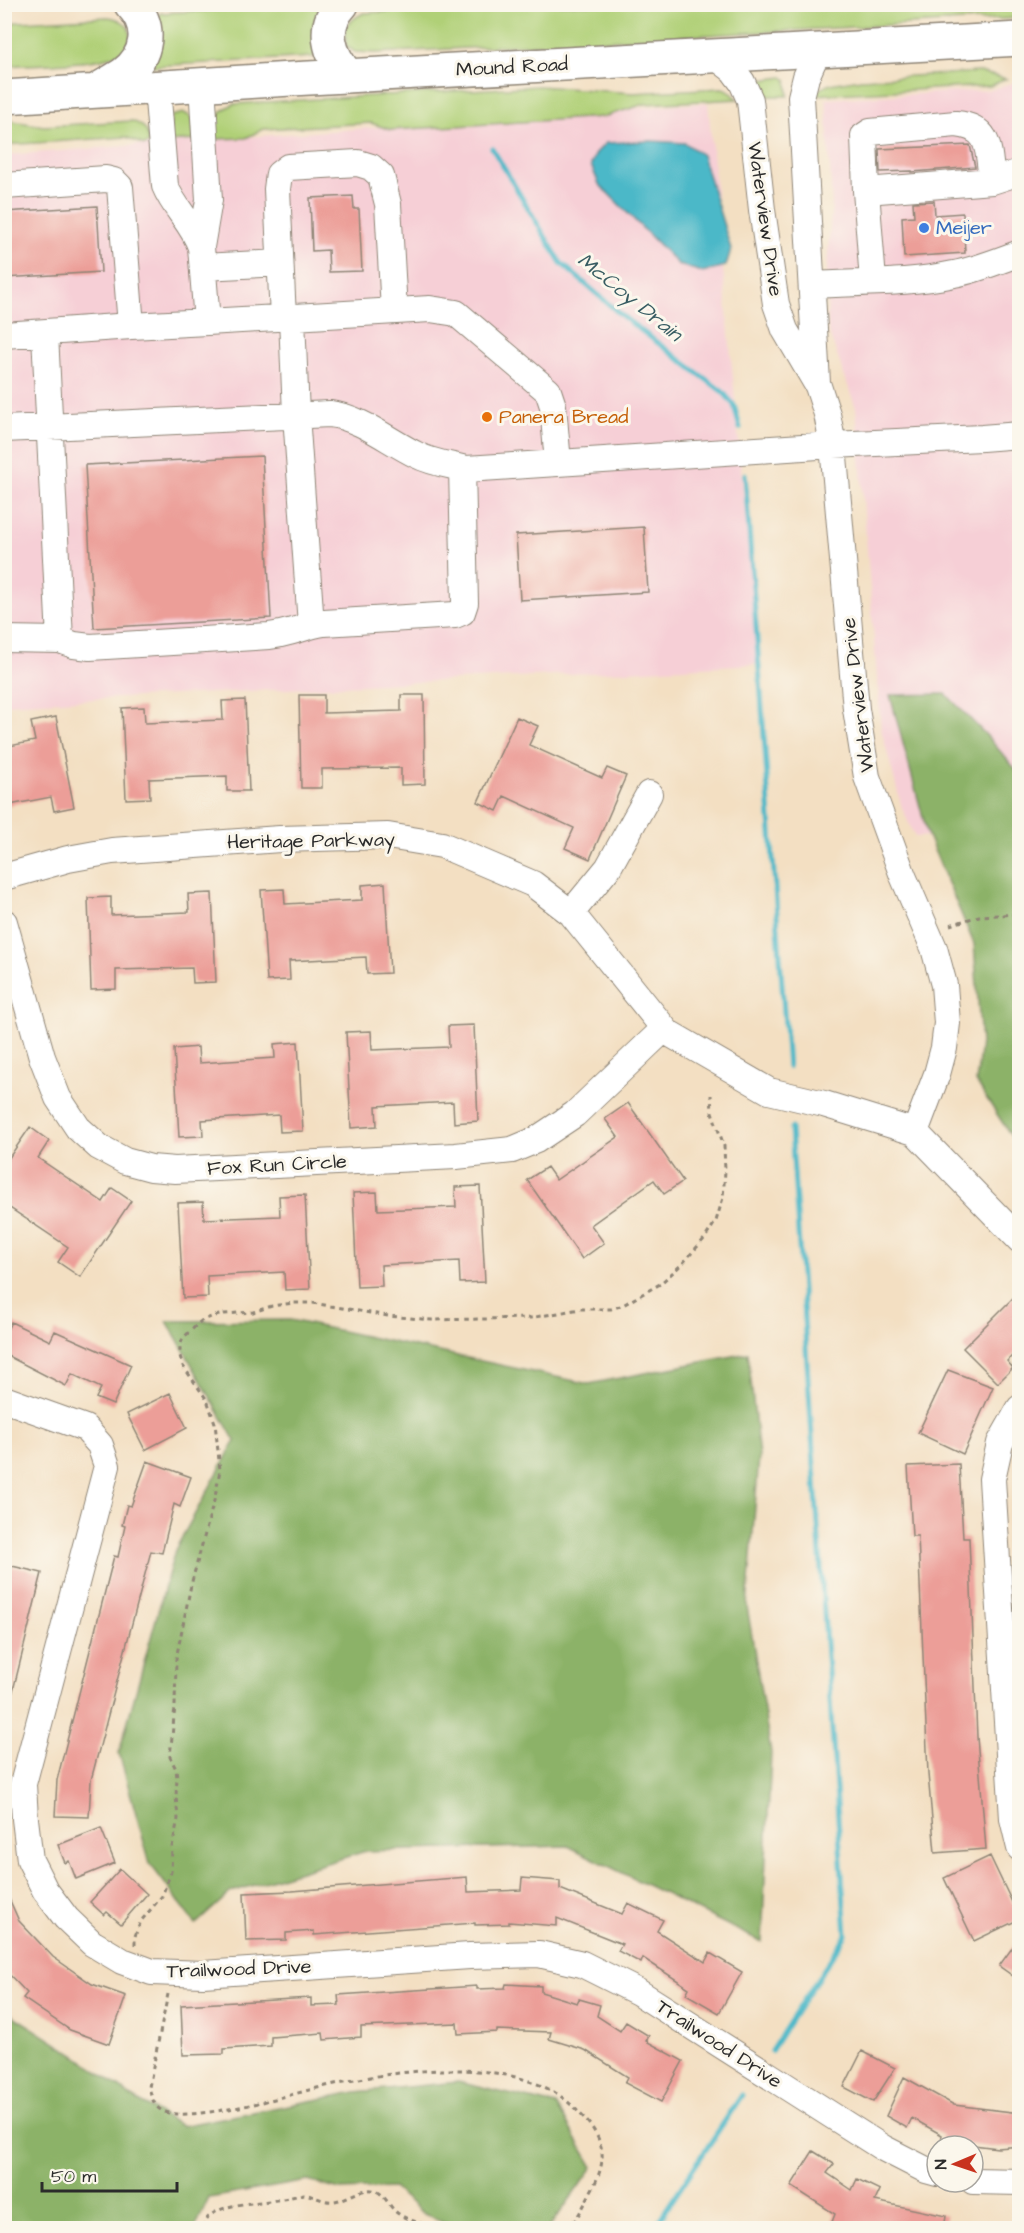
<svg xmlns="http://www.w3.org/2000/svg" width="1024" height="2233" font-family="'Architects Daughter',sans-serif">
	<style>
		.built { fill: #f6cfd6 }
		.green { fill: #b0d077; stroke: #6e7e51; stroke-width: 1.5 }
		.forest { fill: #8cb268; stroke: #5c6e4a; stroke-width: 1.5 }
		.water { fill: #4cb8c8; stroke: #3c727a; stroke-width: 1.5 }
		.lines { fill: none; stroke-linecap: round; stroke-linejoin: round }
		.stream { stroke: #4cb8c8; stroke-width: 5 }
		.building { fill: #ec9e98 }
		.minor-casing { stroke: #8f8576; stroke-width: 28 }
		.major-casing { stroke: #8f8576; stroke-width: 36 }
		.path { stroke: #8f8576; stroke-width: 3; stroke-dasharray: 4.5 4.5; stroke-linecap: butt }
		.minor { stroke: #fff; stroke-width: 26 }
		.major { stroke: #fff; stroke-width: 33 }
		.shop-dot { fill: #3f7fe0; stroke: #fbf7ec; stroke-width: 2 }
		.food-dot { fill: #e8710a; stroke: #fbf7ec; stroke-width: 2 }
		.labels { text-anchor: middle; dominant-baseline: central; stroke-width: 6; stroke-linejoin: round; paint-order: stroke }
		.street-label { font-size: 20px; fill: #2b2b2b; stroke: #fbf7ec }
		.shop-label { font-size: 20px; fill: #366cbe; stroke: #fbf7ec; text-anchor: start }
		.food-label { font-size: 20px; fill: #c56008; stroke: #fbf7ec; text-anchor: start }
		.water-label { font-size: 21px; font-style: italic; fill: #375c62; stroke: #fbf7ec }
	</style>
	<rect width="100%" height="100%" fill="#fbf7ec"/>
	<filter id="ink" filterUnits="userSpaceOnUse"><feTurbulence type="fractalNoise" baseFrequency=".0167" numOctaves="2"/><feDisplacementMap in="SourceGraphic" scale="12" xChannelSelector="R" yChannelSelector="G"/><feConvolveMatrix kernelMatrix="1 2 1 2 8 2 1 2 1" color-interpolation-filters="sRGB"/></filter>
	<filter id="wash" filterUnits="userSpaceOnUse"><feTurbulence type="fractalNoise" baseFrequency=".008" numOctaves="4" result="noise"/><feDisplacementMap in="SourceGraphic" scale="24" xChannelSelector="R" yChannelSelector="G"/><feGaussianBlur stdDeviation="1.35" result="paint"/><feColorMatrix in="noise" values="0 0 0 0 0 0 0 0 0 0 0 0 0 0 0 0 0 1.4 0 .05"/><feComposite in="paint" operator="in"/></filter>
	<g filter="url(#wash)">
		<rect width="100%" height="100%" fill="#f3dfc2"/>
		<path class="built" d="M1019,81V831L915,837L902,808L881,729L856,408L828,330L827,265L832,203L826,99L990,90Z
			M708,103L759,664L5,704V155Z"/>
		<path class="green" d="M306,5L320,6L313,26L316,52L313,57L153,66L157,17L161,13Z
			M494,5H1020L1019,18L375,53L355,52L346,46L345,27L356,17L364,13Z
			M107,17C134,19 139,44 115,55C93,65 31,64 5,66V23Z
			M980,72L1006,79L990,86L814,95L818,90L830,84L861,79Z
			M783,77L787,80L788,96H762V80Z
			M539,86L633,93L722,88L728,90L738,99L645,104L603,117L391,130L371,123L263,129L246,138L214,139C215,122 216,111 234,104Z
			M184,113L192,117L194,140L169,142L171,116Z
			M5,120L44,126L132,121C146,126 148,131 149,144L144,145L126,137L5,145Z"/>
		<path class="forest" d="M946,694L987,736L1019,773V1148L976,1082L981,1043L974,944L928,836L890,695Z
			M290,1320L589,1384L748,1353L759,1457L747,1606L771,1753L762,1942L568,1846L366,1851L231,1892L196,1924L150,1864L119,1753L175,1550L235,1441L167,1321Z
			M4,2010L78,2057L134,2098L181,2126L356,2092L458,2082L556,2105L593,2167L549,2228H459L424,2214L393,2188L340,2190L308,2181L209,2198L195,2228H5Z"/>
		<path class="water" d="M651,141L685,143L702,155L731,249L726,266L702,272L679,265L599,184L591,165L596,153L606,143Z"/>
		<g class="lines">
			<path class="stream" d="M492,148L561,263L626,319L723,392L734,405L740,428
				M745,474L788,1067
				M771,2051L846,1935L791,1128
				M654,2228L742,2095"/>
		</g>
		<g id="blocks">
			<path class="building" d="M970,145L975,167L912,172V171L880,172L879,149Z
				M353,196L354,209H359L362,271L329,272L328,250L312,251L310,198Z
				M934,201L935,215L963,213L965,253L904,257L902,217L914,216L913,202Z
				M97,206L101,272L4,278V212Z
				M262,456L271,618L94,628L85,465Z
				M644,527L648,592L520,600L516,535Z
				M299,695H324V713L401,711V695H424L425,784L401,785V768L322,769V788H301Z
				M245,700L249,791H227V776L149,779L150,798L126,799L122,708L144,707L145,723L223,720L222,701Z
				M56,717L74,807L54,811L51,797L4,806V747L35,741L31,722Z
				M517,717L538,726L529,745L602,778L607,768L626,776L590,859L565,848L574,828L504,796L497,811L478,802Z
				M385,883L390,973L367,974L366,957L289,961L290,980L267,981L261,890L284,889L285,904L362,900V885Z
				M212,893L216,982L193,983L192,968L116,970V989L91,990L88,898L111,897V915L189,912L188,894Z
				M474,1025L478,1121L454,1123L453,1102L376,1106L377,1126L351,1128L346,1032L371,1031L372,1050L449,1047L448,1026Z
				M298,1042L303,1131L280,1132L279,1115L202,1120L203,1136L179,1137L174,1049L198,1047L199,1063L275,1058L274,1044Z
				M628,1103L683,1181L664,1194L654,1180L591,1225L604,1243L582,1259L527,1180L547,1167L556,1180L618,1137L605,1119Z
				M30,1127L49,1141L38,1158L103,1202L112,1188L131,1201L80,1277L58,1262L68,1247L4,1204V1165Z
				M480,1186L485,1282L460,1283L459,1261L381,1265L382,1286L357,1287L353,1193L377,1192L378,1210L456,1207L455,1187Z
				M305,1195L310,1289L285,1290L284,1272L207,1276L208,1297L183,1298L178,1203L203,1202L204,1219L280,1216L279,1196Z
				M1020,1291V1348L1007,1361L1013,1368L998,1383L963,1348Z
				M11,1322L50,1341L55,1331L131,1365L113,1405L96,1398L101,1388L72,1374L66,1386L4,1354V1336Z
				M948,1370L993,1387L963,1454L918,1433Z
				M170,1393L187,1428L145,1450L127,1414Z
				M147,1461L191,1477L180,1507L174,1504L162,1553L151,1551L91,1780L89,1817L55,1816L57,1780L114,1556L118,1557L125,1526L122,1525L127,1505L131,1506Z
				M959,1464L963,1538H969L977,1737L986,1849L935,1853L928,1774L918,1536H912L908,1466Z
				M12,1566L42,1573L10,1703H4V1596Z
				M101,1828L115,1863L76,1879L69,1861L65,1863L58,1845Z
				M990,1856L1020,1919L974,1941L944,1878Z
				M120,1869L147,1894L121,1924L107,1912L104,1915L90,1902Z
				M467,1877L468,1892L521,1890L522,1878L560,1881V1889L622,1914L628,1903L663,1920L657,1931L705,1962L710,1953L742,1972L719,2013L686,1994L689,1988L643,1958L641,1963L618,1951L622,1944L557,1918V1926L509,1922V1924L475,1925V1923L314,1935V1931L286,1933V1940L246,1941L244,1893L292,1891Z
				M4,1887L19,1921L53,1957L92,1984L126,1996L109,2044L70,2030L23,1998L27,1993L4,1969Z
				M1020,1937V1981L999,1966Z
				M506,1984L541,1986V1992L577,2003L579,1999L600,2005L597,2016L620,2031L626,2022L649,2036L646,2041L683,2061L661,2102L625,2083L628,2077L585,2050L549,2039L551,2032L497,2030V2032L458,2034L457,2023L361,2027V2037L324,2040L323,2033L271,2037V2046L224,2049V2054L183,2055L181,2005L311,1998V2006L339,2005L338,1995L477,1986V1989L505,1988Z
				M862,2051L895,2068L873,2102L844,2087Z
				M904,2077L954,2105L1020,2113V2146L998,2148L941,2141L942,2135L912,2118L907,2128L886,2116Z
				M813,2151L834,2164L827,2173L852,2190L857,2179L880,2190L875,2201L946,2216L944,2229H845L832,2222L835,2214L791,2186Z"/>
		</g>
	</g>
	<g filter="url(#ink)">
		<use href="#blocks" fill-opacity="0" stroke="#8f8576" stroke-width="1.5"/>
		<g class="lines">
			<g class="minor-casing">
				<path id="minor" d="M715,56L733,70L742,82L750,100L762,210L776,304L785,330L818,386L827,414L833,445L856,709L867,777L903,876L934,948L944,985L947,1023L944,1048L937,1074L915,1132
					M157,87L165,186C174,208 193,224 201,247
					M4,186L106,179L114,181L120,187L131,326L207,322L201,247L209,200L202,84
					M866,191L992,181
					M203,267L280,263
					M873,281L866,191L864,136L870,132L956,124C992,127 988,152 992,181L1020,172
					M812,285C859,282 908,284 954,274C977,270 998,261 1020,253
					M283,318L277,189L279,174L288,167L358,163L371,167L381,176L388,204L394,311
					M292,318L296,415L311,625
					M207,322L430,309L456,313L548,391L553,406L558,463
					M45,334L60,640
					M4,335L131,326
					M817,383L801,97L806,77L818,50
					M4,429L330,414C362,418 388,441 417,455C432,463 451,465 466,469L833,445L982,438L1020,435
					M4,639L60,640L74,645L90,647L269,636C288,634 305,626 324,623L455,615L462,612L465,603L462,468
					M4,877L68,859L112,851L280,839L388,836L442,845L533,884L571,913L667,1032L769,1091L824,1104L915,1132L1020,1240
					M571,913L608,868L649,794
					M4,922L42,1057L58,1098L78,1128L99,1147L125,1161L151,1168L175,1170L456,1156L512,1150L536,1140L575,1114L664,1029
					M4,1399L85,1428L100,1445L107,1466L23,1784L25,1819L30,1860L45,1890L66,1918L92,1943L122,1961L152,1972L203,1974L470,1956L539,1954L582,1964L638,1992L883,2148L926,2170L937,2173
					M1020,1408L1000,1443L992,1479L1013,1819L1020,1848
					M973,2181L1020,2182"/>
			</g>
			<g class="major-casing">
				<path id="major" d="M342,4C320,27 329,55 348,76
					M96,91C105,85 115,80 124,74C148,56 153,26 131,4
					M4,97L291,79L1020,39"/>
			</g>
			<path class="path" d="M950,925L979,916L1020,914
				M135,1945V1936L141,1921L162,1896L171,1872L172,1847L178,1819L176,1796L177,1778L176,1769L170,1757L175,1706L176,1659L191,1585L215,1497L220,1470L215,1423L207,1400L183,1366L180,1356V1346L183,1338L201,1321L211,1317L224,1314L253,1312L272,1306L293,1303H313L388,1316L432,1320L530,1318L580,1309H611L623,1305L660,1284L682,1264L705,1238L716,1221L723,1198L725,1171L724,1146L712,1112L711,1095
				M168,1994L149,2087C152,2099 155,2111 169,2113C179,2115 191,2114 201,2113C239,2109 275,2099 313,2089C382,2072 489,2055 554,2092C566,2099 576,2109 585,2119C608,2145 606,2164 590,2193C584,2206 578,2217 569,2228
				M202,2228C209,2202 254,2204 276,2200C286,2199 295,2196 304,2194C315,2196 324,2203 335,2201C348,2199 364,2186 376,2191C385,2195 389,2206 396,2212C408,2222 429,2225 445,2228"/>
			<use href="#minor" class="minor"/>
			<use href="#major" class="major"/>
		</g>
	</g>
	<circle class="shop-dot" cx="924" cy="228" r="6"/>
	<circle class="food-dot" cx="487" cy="417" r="6"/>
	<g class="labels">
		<g class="street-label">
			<text transform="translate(512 67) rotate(-3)">Mound Road</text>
			<text transform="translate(765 219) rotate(82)">Waterview Drive</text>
			<text transform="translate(858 695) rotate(-97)">Waterview Drive</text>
			<text transform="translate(311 841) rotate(-1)">Heritage Parkway</text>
			<text transform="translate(277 1165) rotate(-3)">Fox Run Circle</text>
			<text transform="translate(239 1969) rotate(-2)">Trailwood Drive</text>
			<text transform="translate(719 2044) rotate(33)">Trailwood Drive</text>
		</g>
		<g class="shop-label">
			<text x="936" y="228">Meijer</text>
		</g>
		<g class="food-label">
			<text x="499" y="417">Panera Bread</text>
		</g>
		<g class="water-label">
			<text transform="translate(630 297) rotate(39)">McCoy Drain</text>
		</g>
	</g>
	<rect width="1024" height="2233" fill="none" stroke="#fbf7ec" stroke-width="24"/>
	<g transform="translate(955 2164) rotate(268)"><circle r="28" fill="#fbf7ec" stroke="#a8a59f" stroke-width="1.5"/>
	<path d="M0-4.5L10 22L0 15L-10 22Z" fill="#c8321e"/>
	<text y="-9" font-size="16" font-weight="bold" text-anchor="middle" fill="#2b2b2b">N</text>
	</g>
	<path d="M42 2182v9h135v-9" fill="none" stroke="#2b2b2b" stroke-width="3"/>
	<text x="51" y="2182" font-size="18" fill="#2b2b2b" stroke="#fbf7ec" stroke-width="4.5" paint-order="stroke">50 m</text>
</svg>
